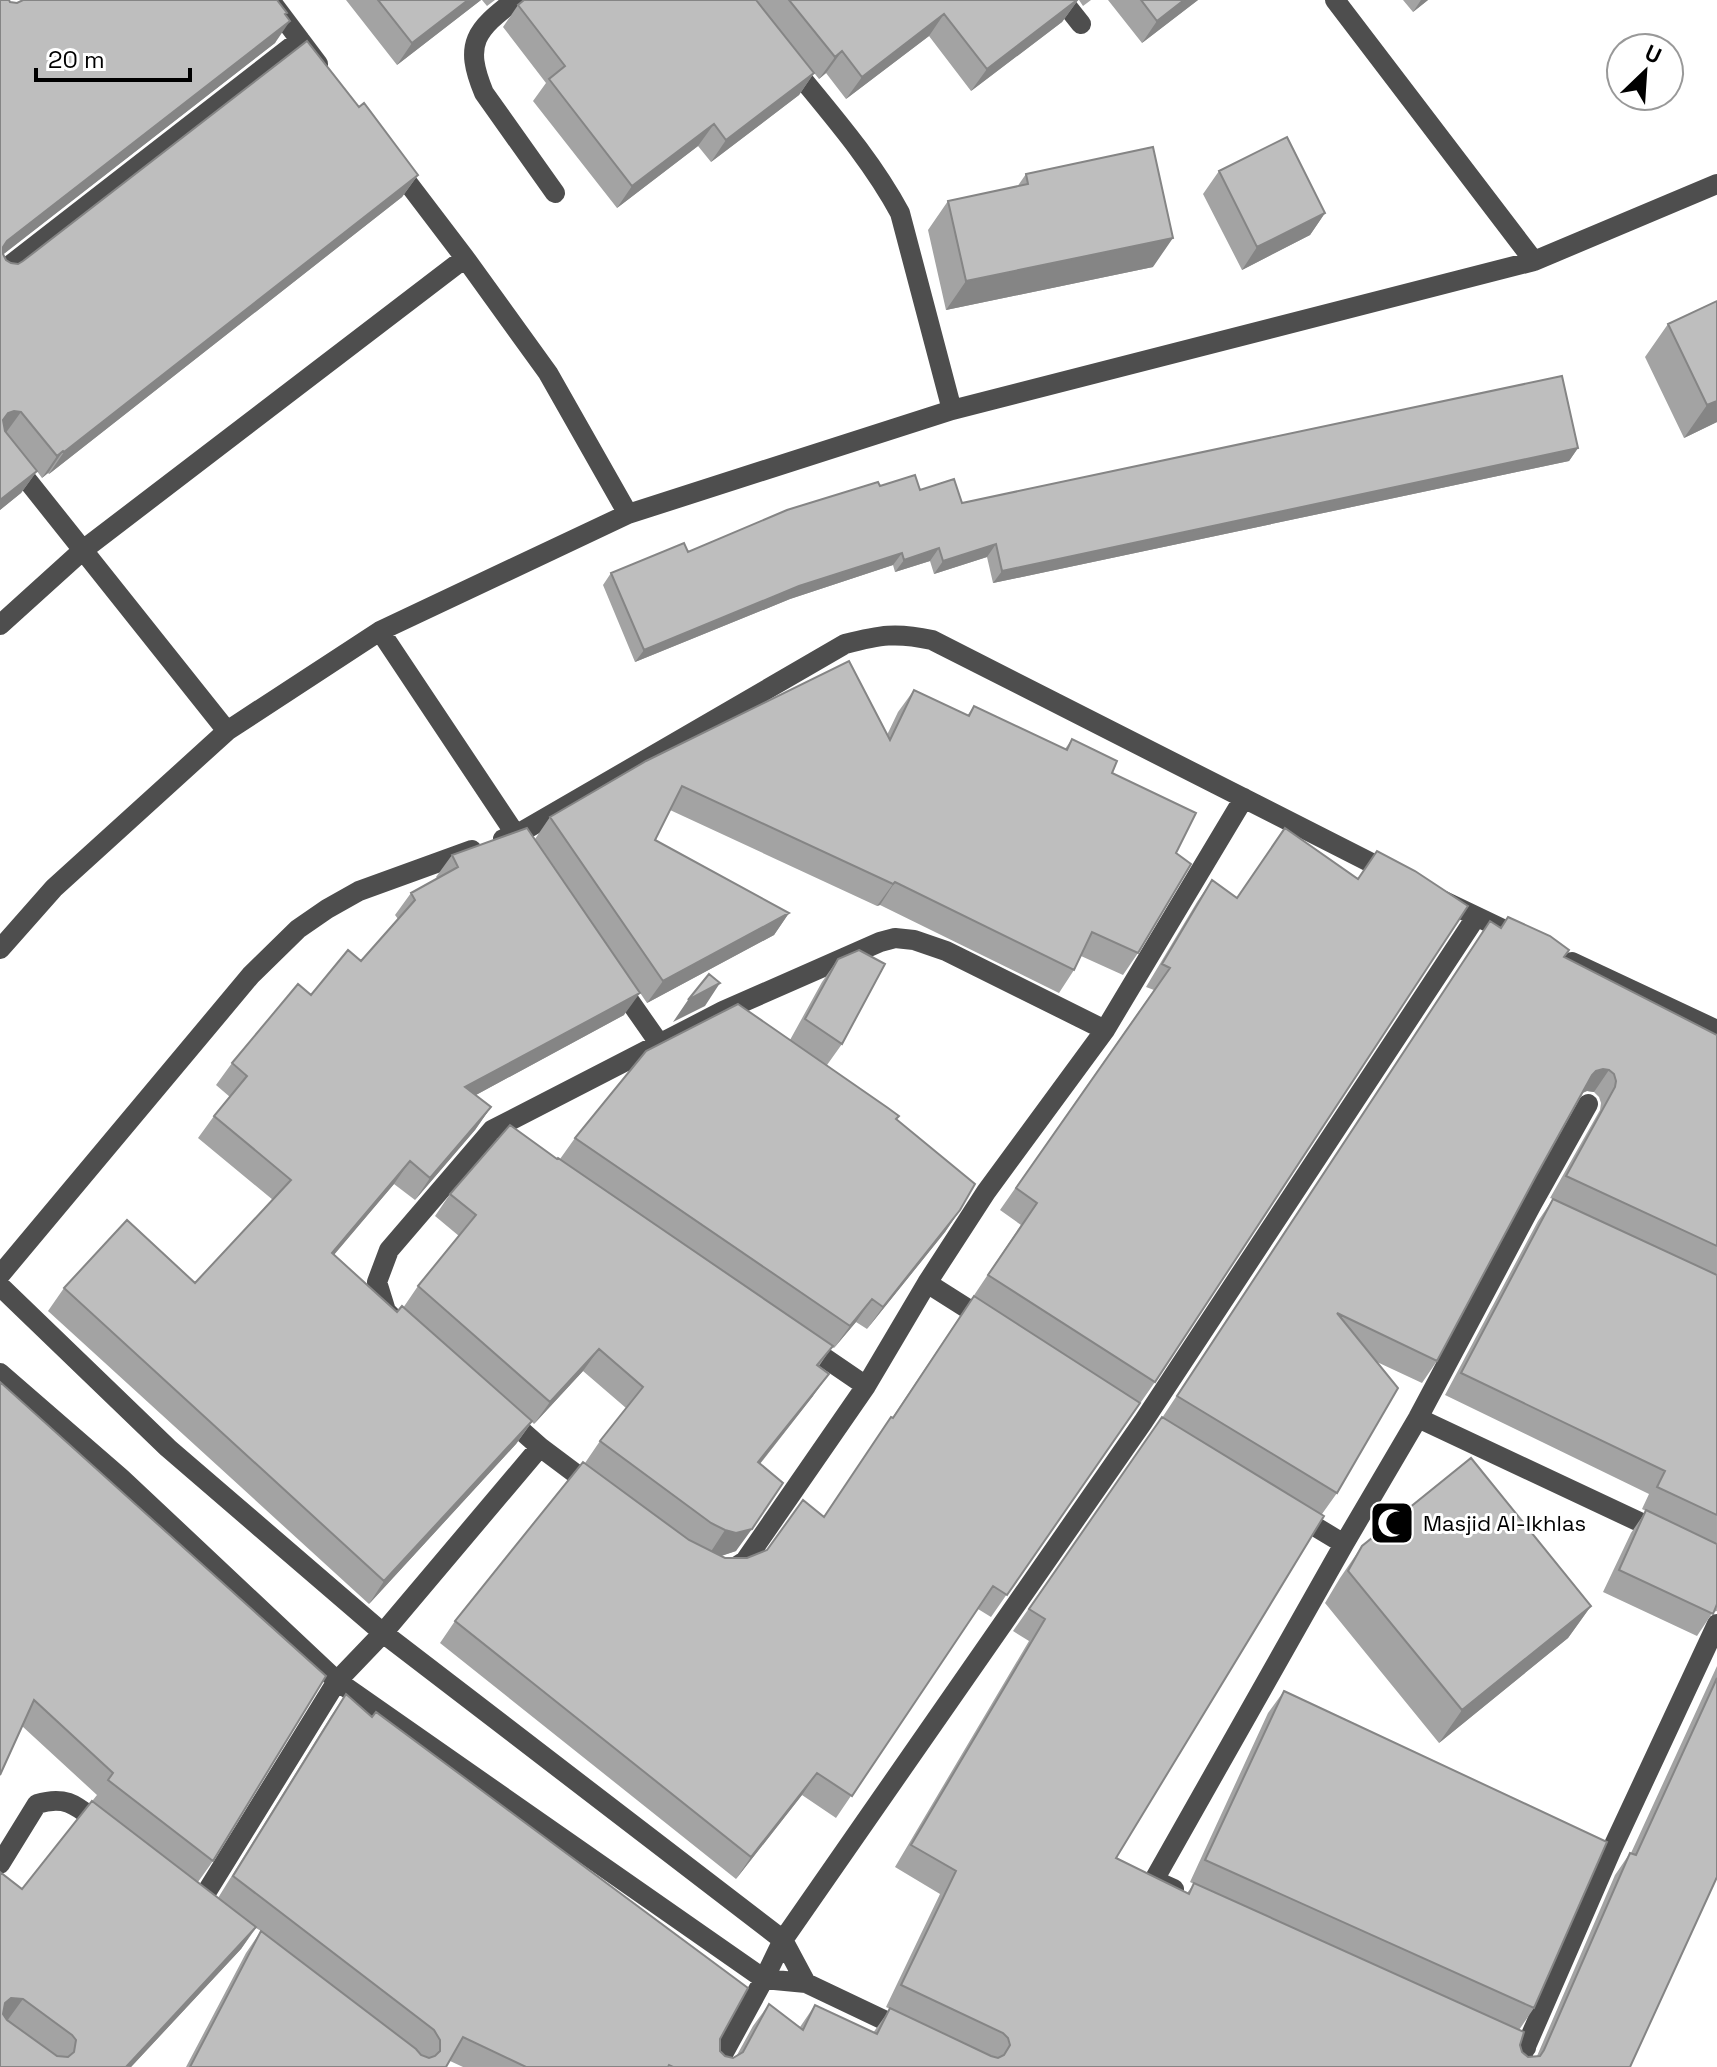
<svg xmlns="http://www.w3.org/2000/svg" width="1717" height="2067" font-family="'Space Grotesk',sans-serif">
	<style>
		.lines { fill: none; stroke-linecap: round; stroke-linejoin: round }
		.minor { stroke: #4e4e4e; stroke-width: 20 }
		.wall { fill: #a3a3a3 }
		.shaded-wall { fill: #858585 }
		.building { fill: #bebebe; stroke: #858585; stroke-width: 2; fill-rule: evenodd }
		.labels { text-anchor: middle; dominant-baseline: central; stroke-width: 6; stroke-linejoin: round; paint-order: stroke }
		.poi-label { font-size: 22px; fill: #000; stroke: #fff; text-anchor: start }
	</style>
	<rect width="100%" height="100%" fill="#fff"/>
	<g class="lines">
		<path class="minor" d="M270,0L318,64
			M515,0C476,30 463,43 484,93L555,193
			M1062,0L1081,24
			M1335,0L1534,261
			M791,65C830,113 871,159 900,213L952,410
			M395,166L465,258L548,373L628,514
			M0,273L300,40
			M0,446L227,731
			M0,625L83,550L465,258
			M380,631L522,844
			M503,839L516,835L845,644C880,635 896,632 932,640L1393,874
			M1442,900L1511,933
			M0,949L54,888L227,731L380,631L628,514L952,410L1534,261L1717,184
			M1572,962L1717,1030
			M617,983L659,1043
			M0,1275L251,975L298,929L327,909L359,891L472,850
			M927,1283L987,1321
			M0,1286L168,1448L383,1633L783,1940L806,1983
			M394,1319L386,1311L377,1282L389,1250L492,1130L723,1011L880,942L895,938L914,940L946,951L1105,1030
			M803,1343L866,1386
			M0,1373L121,1478L337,1681L764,1979L806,1983L907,2031
			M505,1416L540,1447L596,1489
			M1418,1418L1663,1533
			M1296,1515L1344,1544
			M723,1570L734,1568L745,1561L866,1386L927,1283L986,1192L1105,1030L1244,798
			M0,1864L37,1804C70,1794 79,1809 104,1827
			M1174,1889L1154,1880L1344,1544L1418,1418L1532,1204L1588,1104
			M201,1901L337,1681L383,1633L540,1447
			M1495,2034L1526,2048
			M716,2067L764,1979L783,1940L1143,1422L1476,917
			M1517,2067L1612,1849L1717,1624"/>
	</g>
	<path class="wall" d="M0,0L17,3L286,15L275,43L3,254L6,260L11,263L18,264L359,107L418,175L402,197L49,474L48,473L42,478L36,470L37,471L21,493L0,510Z
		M346,0H481L397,65Z
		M482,0H495L487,6Z
		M756,0H1078L1062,22L971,91L929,36L846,99L826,73L819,79Z
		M1079,0H1091L1083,6Z
		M1108,0H1198L1142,43Z
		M1403,0H1428L1413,12Z
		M518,5L814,73L799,95L711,162L698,146L617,208L533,101L546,83L503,27Z
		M1219,171L1325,213L1310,235L1242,270L1203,194Z
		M1026,174L1153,267L946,310L928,230L948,201L1017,187Z
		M1668,324L1717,422L1684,438L1645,357Z
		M1578,448L1569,461L993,583L987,557L934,574L930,561L895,572L893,565L790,599L635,662L603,585L611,573L688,552L880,486L920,490L962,503Z
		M914,690L967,716L974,706L1065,749L1072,739L1112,773L1176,853L1138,953L1123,975L1081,956L1074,970L1059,993L880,905L877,906L670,810L655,840L789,913L774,935L647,1003L535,839L550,817L887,735L898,712Z
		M452,855L624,1015L476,1095L491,1107L475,1130L415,1200L394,1184L334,1254L397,1312L403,1308L418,1286L459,1236L435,1216L450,1194L560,1159L575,1138L790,1040L822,982L838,959L842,1044L827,1065L897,1120L960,1210L945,1232L867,1329L856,1322L834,1348L832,1347L819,1366L813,1396L760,1464L736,1551L721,1556L725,1558H747L767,1550L824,1516L892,1418L1021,1225L1000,1210L1154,990L1146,987L1197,902L1212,880L1155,1382L991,1617L978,1609L836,1818L802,1795L736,1879L440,1643L455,1621L585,1463L600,1441L626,1408L583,1371L534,1424L532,1422L516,1444L369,1604L48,1311L64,1288L195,1283L273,1200L198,1138L214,1116L230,1097L216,1085L232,1063L311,995L361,961L398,919L395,915L411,893L437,878L436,877Z
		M1490,921L1500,928L1564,957L1717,1035V1611L1713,1612L1697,1636L1603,1592L1631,1533L1646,1511L1642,1509L1649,1494L1445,1395L1538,1221L1553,1199L1550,1198L1600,1110L1601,1103L1599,1097L1594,1092L1587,1091L1583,1093L1536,1176L1437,1361L1422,1383L1377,1362L1337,1493L1322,1514L1116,1858L1187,1893L1194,1884L1190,1882L1268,1713L1284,1691L1534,2008L1519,2030L1520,2045L1522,2052L1528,2057L1537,2056L1615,1875L1630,1853H1631L1717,1666V1877L1630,2067H463L450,2061L446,2067H186L246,1953L261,1931L256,1928L241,1949L131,2067H0L22,1889L97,1795L22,1726L0,1382L213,1861L198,1882L218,1898L331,1716L346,1694L720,2039V2051L725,2056L733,2058L737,2055L753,2026L769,2004L800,2027L815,2005L873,2033L890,2009L886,2007L940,1894L895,1867L1029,1641L1013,1631L1162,1418Z
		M1362,1546L1591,1606L1568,1638L1439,1743L1325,1603L1340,1578Z"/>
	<path class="shaded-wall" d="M468,0H481L397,65L412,43Z
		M1078,0L1062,22L971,91L987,69Z
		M1184,0H1198L1142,43L1157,21Z
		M1421,0H1428L1413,12Z
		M944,14L929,36L846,99L862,77Z
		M290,21L275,43L0,257V251L7,241Z
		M842,51L826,73L819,79L835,57Z
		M814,73L799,95L711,162L726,140Z
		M714,124L698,146L617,208L632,186Z
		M418,175L402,197L49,474L64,452Z
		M1325,213L1310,235L1242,270L1257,247Z
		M1173,238L1153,267L946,310L966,281Z
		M1717,401V422L1684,438L1707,405Z
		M14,411L21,412L5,434L0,424L8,413Z
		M1578,448L1569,461L993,583L1002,571Z
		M63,451L48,473L42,478L57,456Z
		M37,471L21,493L0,510V500Z
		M996,544L987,557L934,574L943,561Z
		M939,548L930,561L895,572L904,560Z
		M902,553L893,565L790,599L635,662L644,650L799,586Z
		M895,882L880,905L877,906L893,884Z
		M789,913L774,935L647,1003L663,981Z
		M720,983L705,1006L673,1022L688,1000Z
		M640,993L624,1015L450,1109L465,1087Z
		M1603,1069L1609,1070L1594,1092L1587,1091L1581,1093L1592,1075L1596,1071Z
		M491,1107L475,1130L415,1200L430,1178Z
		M410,1161L394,1184L317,1275L332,1253Z
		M960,1210L945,1232L867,1329L883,1307Z
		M872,1299L856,1322L834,1348L850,1326Z
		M599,1349L583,1371L534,1424L550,1402Z
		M829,1374L813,1396L743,1485L758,1462Z
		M532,1421L516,1444L369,1604L384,1581Z
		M752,1529L736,1551L721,1556L710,1553L725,1530Z
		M1591,1606L1568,1638L1439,1743L1462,1710Z
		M817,1773L802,1795L736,1879L751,1857Z
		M256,1927L241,1949L131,2067H126Z
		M11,1998L23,1999L7,2021L0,2020L5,2003Z"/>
	<path class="building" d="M0,0H9L10,2L17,3L23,0H277L287,13L285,14L290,21L7,241L3,247V254L6,260L11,263L18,264L23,261L307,41L359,107L364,103L418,175L64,452L63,451L57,456L21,412L14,411L8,413L3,420L5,431L37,471L0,500Z
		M378,0H468L412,43Z
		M524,0H756L814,73L726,140L714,124L632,186L549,79L565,66L518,5Z
		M789,0H1077L987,69L944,14L862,77L842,51L835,57Z
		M1141,0H1184L1157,21Z
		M1287,137L1325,213L1257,247L1219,171Z
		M1153,147L1173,238L966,281L948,201L1028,184L1026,174Z
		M1717,301V401L1707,405L1668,324Z
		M1562,376L1578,448L1002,571L996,544L943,561L939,548L904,560L902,553L799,586L644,650L611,573L684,543L688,552L787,510L878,482L880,486L915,475L920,490L954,479L962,503Z
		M849,661L890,740L914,690L969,716L974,706L1067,750L1072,739L1117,761L1112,773L1196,813L1176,853L1191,864L1138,953L1092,932L1074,970L895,882L893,884L682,786L655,840L789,913L663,981L550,817L646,761Z
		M527,828L640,993L465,1087L491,1107L430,1178L410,1161L332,1253L397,1312L402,1306L532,1421L384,1581L64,1288L127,1220L195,1283L291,1180L214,1116L247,1076L232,1063L298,984L311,995L348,950L361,961L415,900L411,893L458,867L452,855Z
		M1285,828L1358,879L1377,851L1415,871L1468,906L1155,1382L988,1275L1037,1203L1016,1188L1170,968L1162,964L1212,880L1237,898Z
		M1508,917L1550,936L1569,950L1564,957L1717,1035V1246L1566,1176L1615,1087L1616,1081L1614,1074L1609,1070L1603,1069L1596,1071L1592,1075L1536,1176L1437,1361L1337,1313L1398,1388L1337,1493L1177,1396L1490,921L1501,928Z
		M859,950L885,964L842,1044L805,1019L838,959Z
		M709,974L720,983L688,1000Z
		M738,1004L888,1108L899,1116L896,1119L975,1184L960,1210L883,1307L872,1299L850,1326L575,1138L646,1051Z
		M510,1125L557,1159L558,1158L833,1346L817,1365L829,1374L758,1462L783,1483L752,1529L736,1533L725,1530L711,1523L600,1441L643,1387L599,1349L550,1402L418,1286L476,1215L450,1194Z
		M1553,1199L1717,1275V1515L1657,1487L1665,1471L1461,1373Z
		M974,1296L1140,1403L1007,1595L993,1586L852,1796L817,1773L751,1857L455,1621L583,1462L689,1540L725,1558H747L767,1550L803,1500L824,1517L891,1417L893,1418Z
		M0,1382L326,1676L213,1861L108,1780L113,1773L34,1700L0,1775Z
		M1162,1417L1324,1516L1116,1858L1189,1894L1194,1883L1524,2032L1520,2045L1522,2052L1528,2057L1540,2056L1544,2050L1630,1853L1636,1855L1717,1678V1877L1630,2067H673L669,2065L668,2067H526L463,2037L446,2067H190L261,1931L416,2049L421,2055L429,2058L435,2056L440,2051V2040L434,2030L233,1876L346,1694L372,1717L376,1712L748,1988L720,2039V2051L725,2056L733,2058L743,2052L769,2004L803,2030L815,2005L877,2034L890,2008L991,2056L998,2058L1004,2055L1010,2045L1008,2038L1003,2033L901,1985L956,1871L911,1845L1045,1619L1029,1609Z
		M1471,1458L1591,1606L1462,1710L1348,1571L1362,1546Z
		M1646,1510L1717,1544V1604L1713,1614L1619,1570Z
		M1284,1691L1607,1842L1534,2008L1205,1860Z
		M92,1801L256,1927L126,2067H0V1872L22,1889ZM11,1998L23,1999L72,2035L76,2040L74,2052L68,2057L57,2056L7,2020L3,2014L5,2003Z"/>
	<defs>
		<g id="mosque-square" transform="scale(2.3)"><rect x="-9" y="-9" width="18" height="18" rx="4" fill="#000" stroke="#fff"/><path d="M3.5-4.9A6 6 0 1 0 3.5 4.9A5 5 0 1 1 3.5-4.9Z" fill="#fff"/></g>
	</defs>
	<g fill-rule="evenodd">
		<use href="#mosque-square" x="1392" y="1523"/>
	</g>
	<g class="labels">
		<g class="poi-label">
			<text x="1423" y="1523">Masjid Al-Ikhlas</text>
		</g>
	</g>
	<g transform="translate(1645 72) rotate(25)"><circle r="38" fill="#ffffff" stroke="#999999" stroke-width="2"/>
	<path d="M0-6L14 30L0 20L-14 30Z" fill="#000000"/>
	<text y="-12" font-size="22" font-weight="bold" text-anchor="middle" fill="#000000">U</text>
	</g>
	<path d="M36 68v12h154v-12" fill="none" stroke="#000000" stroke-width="4"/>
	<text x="48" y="68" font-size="24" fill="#000000" stroke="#ffffff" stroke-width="6" paint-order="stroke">20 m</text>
</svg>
